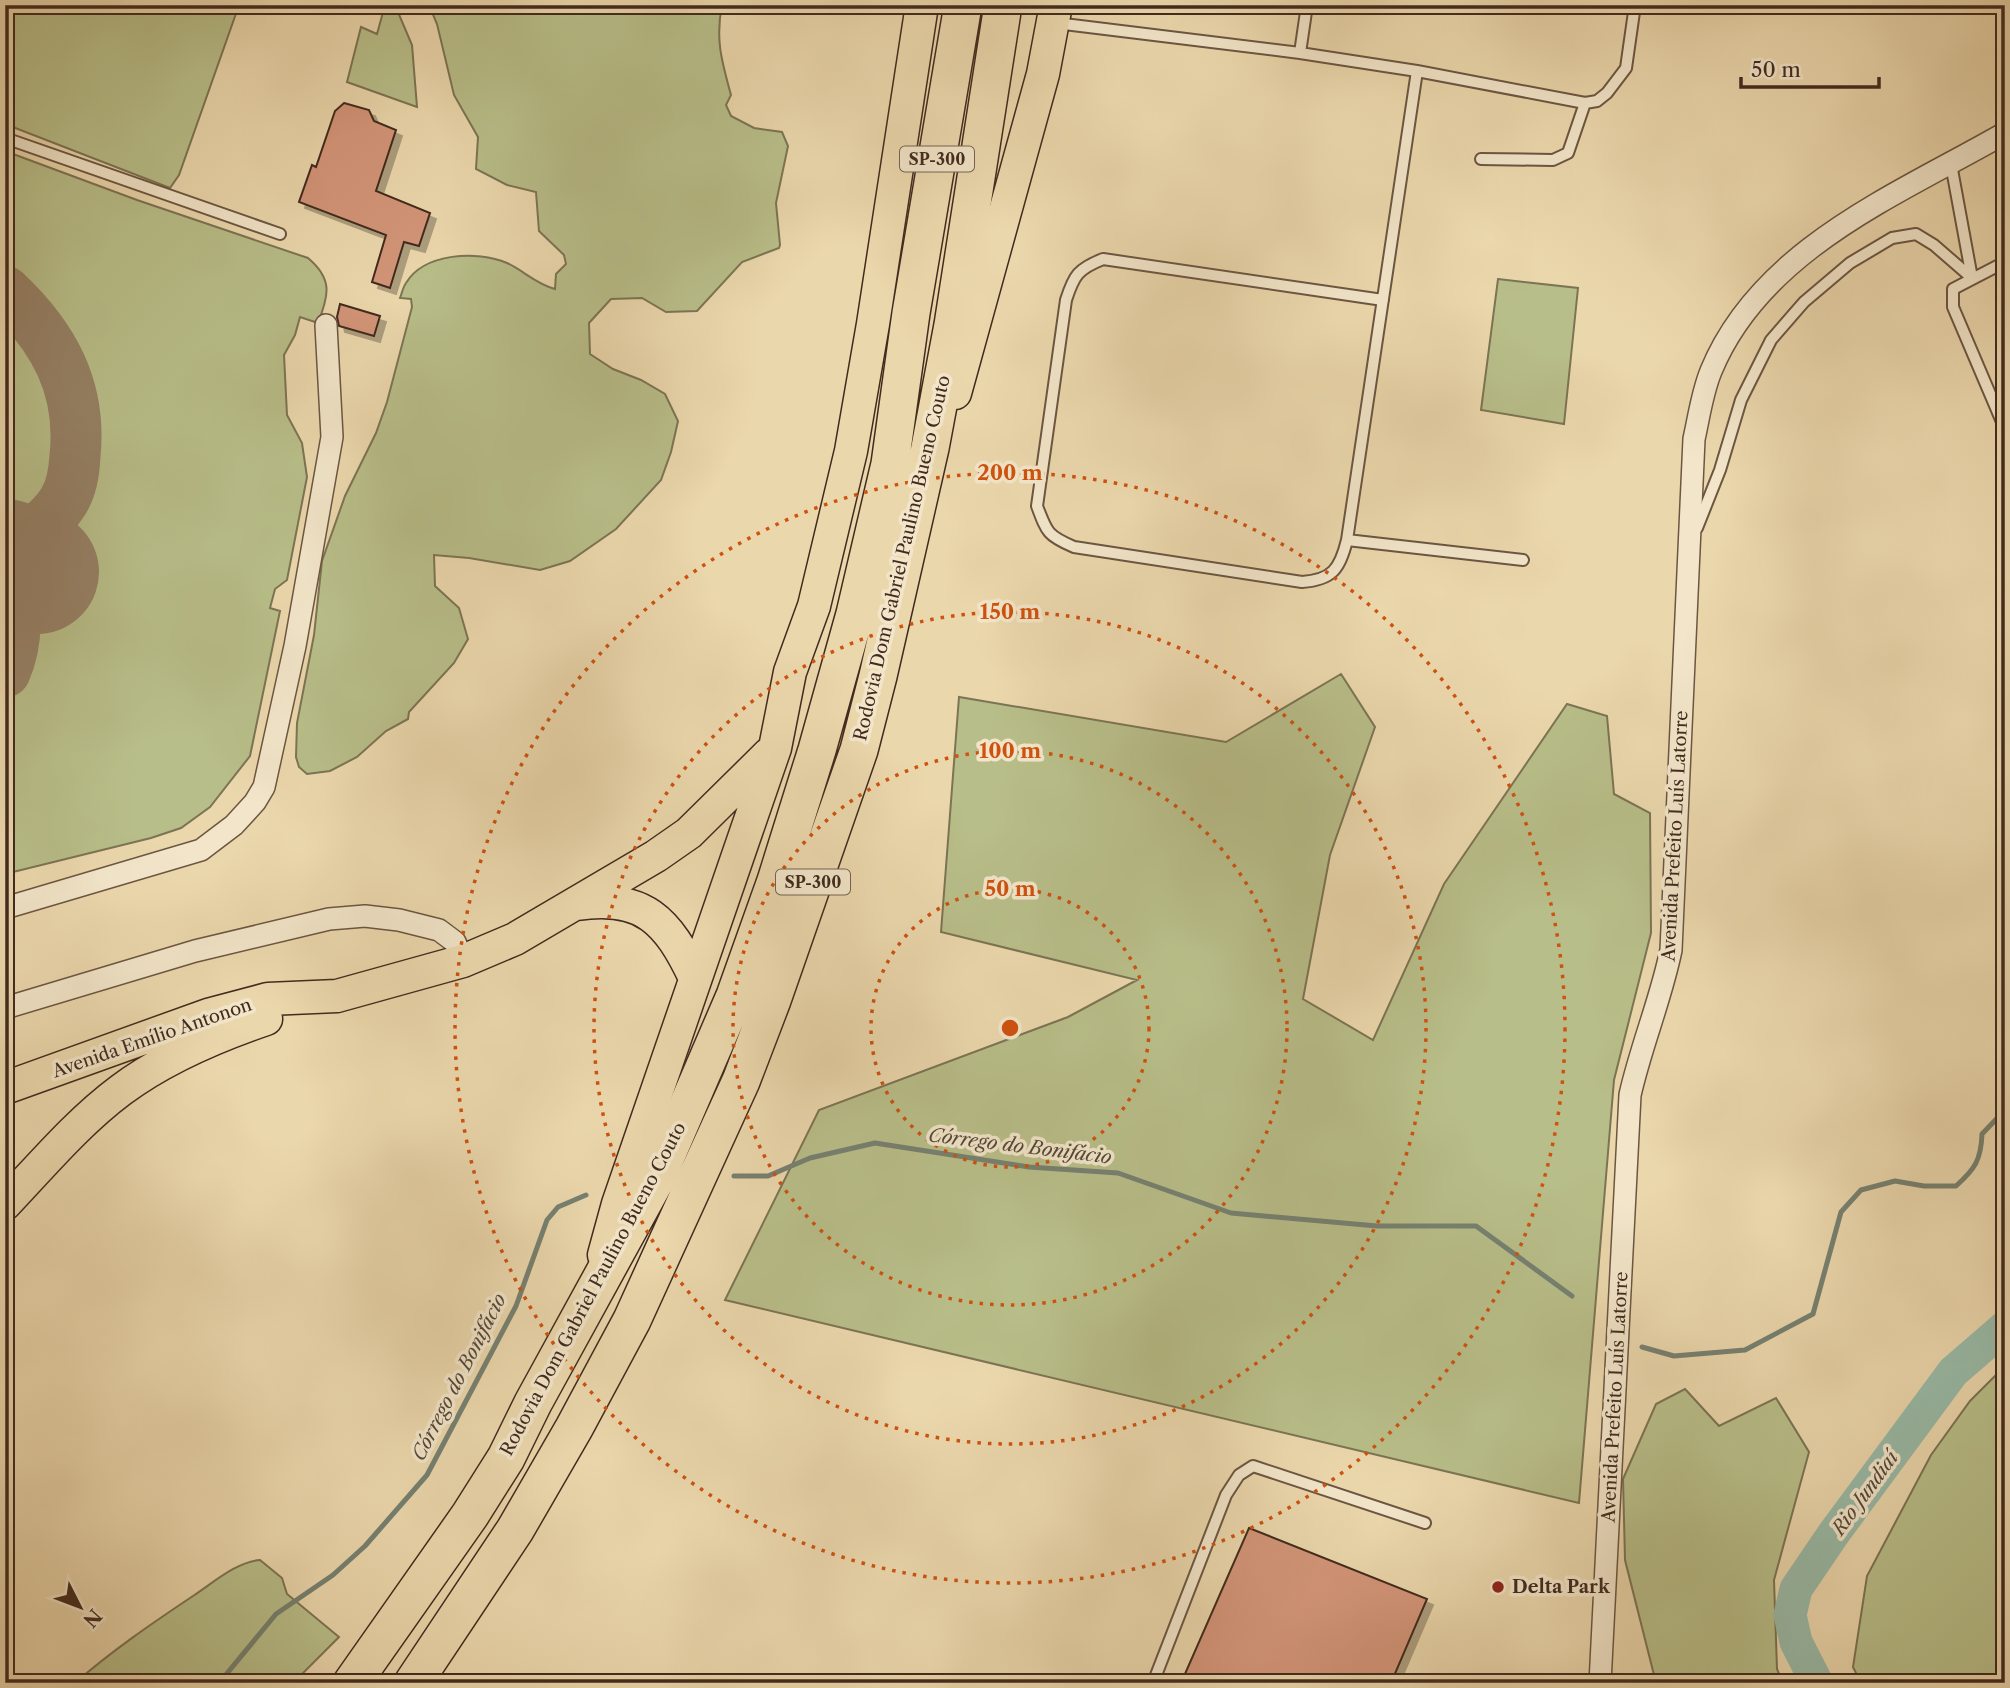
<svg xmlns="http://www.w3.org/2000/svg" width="2010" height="1688" font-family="'Libre Caslon Text',serif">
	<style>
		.green { fill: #b8be89; stroke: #7c7454; stroke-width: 2 }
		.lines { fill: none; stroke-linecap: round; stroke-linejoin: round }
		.stream { stroke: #768171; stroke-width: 5 }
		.river { stroke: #99baa7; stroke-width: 33 }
		.taxiway { stroke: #968166; stroke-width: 51 }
		.runway { stroke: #968166; stroke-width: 124 }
		.building { fill: #d39579; stroke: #412b1f; stroke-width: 2; filter: url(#shadow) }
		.lane-casing { stroke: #6c5642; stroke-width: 14 }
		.street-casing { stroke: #6c5642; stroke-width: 24 }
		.primary-casing { stroke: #412b1f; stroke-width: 35 }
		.highway-casing { stroke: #412b1f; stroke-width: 40 }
		.lane { stroke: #f2e5c9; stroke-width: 10 }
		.street { stroke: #f2e5c9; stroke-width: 21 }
		.primary { stroke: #ebd7ac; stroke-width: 32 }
		.highway { stroke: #ebd7ac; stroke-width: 37 }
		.ring { fill: none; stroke: #cf520f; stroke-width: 3.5; stroke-dasharray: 3.5 7 }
		.poi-dot { fill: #8f2418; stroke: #f2e5c9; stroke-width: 2.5 }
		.labels { text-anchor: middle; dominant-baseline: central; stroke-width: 7; stroke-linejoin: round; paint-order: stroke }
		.shield { fill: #f2e5c9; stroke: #766352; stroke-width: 2 }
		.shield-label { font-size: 16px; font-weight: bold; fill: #412b1f }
		.street-label { font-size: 18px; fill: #412b1f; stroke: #f2e5c9 }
		.poi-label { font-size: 18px; font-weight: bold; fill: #412b1f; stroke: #f2e5c9; text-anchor: start }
		.water-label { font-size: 19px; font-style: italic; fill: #53483a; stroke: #f2e5c9 }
		.centre { fill: #cf520f; stroke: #f2e5c9; stroke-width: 3.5 }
		.ring-label { font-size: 21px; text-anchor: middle; font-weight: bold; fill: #cf520f; stroke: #f2e5c9; stroke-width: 7; stroke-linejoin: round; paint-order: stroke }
	</style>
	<defs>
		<filter id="shadow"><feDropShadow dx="6" dy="6" stdDeviation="0" flood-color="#0004"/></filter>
	</defs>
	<rect width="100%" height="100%" fill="#ebd7ac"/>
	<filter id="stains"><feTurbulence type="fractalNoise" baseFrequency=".00286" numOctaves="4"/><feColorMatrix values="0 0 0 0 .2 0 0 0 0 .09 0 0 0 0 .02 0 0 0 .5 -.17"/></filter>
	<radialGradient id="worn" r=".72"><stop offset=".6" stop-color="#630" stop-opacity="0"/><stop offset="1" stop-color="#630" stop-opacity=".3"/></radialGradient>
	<path class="green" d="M5,5H239L179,175L170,188L5,124Z
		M385,5H395L412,45L417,107L347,82L361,27L377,34Z
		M429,5H722C715,40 722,62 731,95L726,105L731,116L754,128L782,132L788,146L776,203L780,245L779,248L742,262L697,311L666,312L642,298L611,299L589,323L590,354L613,369L641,380L665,394L678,421L671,452L661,480L616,529L570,561L540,570L469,558L434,555L435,586L459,608L468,639L454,663L409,712L408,719L386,731L357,757L330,771L307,774L299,767L296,757L297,723L314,635L322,561L345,496L376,433L387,402L412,307L411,299L400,298C402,293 403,287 406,283C424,253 477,250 507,263C524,271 536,284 555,289L556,274L566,264L564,255L539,231L536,192L507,185L476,169L478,137L454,95L437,24Z
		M5,151L137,200L308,258C333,279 329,295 318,323L300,317L295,335L284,355L287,415L302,443L307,477L287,580L275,589L270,608L280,611L250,756L210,807L181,828L151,838L5,874V702L17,680C31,643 45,606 58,570C69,540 83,509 88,478C97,416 80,357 41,308C31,296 17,286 5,275Z
		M1498,279L1578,288L1564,424L1481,410Z
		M5,315C14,323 24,332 31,342C55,378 84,479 35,506C26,511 15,517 5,514Z
		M1341,674L1375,727L1330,855L1303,999L1373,1040L1444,884L1567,704L1607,716L1614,794L1650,813L1651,933L1614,1080L1579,1503L725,1300L819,1110L1068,1017L1137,980L941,932L959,697L1226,742Z
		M2005,1366V1683H1861L1853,1667L1867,1576L1931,1455L1970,1401Z
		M1685,1389L1719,1426L1776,1398L1809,1452L1774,1580L1777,1669L1783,1683H1658L1654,1675L1625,1560L1623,1479L1656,1404Z
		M260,1560L282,1578L287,1594L339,1637L302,1674L297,1683H75C113,1650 151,1624 193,1596C213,1583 236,1562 260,1560Z"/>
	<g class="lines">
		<path class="stream" d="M734,1176H768L810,1158L875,1143L1029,1167L1118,1173L1231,1213L1377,1226H1476L1572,1296
			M1642,1347L1674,1356L1745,1350L1813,1314L1841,1212L1861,1190L1895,1181L1924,1186H1956C1975,1169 1981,1160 1982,1134L2005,1110
			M219,1683L276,1614L333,1575L365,1546L427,1475L516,1306L547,1220L558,1207L586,1195"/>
		<path class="river" d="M1817,1683L1796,1642L1790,1615L1796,1589L1834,1533L1953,1372L2005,1327"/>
		<path class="taxiway" d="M5,291C54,337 82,388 75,456C74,473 72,488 63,502C49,524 27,537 5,549
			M5,574C19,603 18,643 5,672"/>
		<path class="runway" d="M5,561L37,572"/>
	</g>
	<path class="building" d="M344,103L369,110L374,121L396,130L376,191L430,213L419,246L404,242L390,288L372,282L386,235L299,202L312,165L316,167L335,111Z
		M340,304L380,316L374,336L339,326L337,317Z
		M1249,1528L1427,1599L1391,1683H1181Z"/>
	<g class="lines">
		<g class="lane-casing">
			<path id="lane" d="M1056,23L1300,53L1417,71L1585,103L1597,101L1607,93L1626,68L1635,5
				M1300,53L1307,5
				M5,138L280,234
				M1481,159L1553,160L1568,153L1585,103
				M1951,164L1972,278
				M2005,262L1953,289V307L2005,429
				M1383,300L1103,259C1078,269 1074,275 1066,300L1037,506C1047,533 1048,536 1074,547L1302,582C1332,580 1340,569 1347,540L1417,71
				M1697,528L1720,470L1741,400L1771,340L1804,302L1850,263L1892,238L1916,234L1934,245L1972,278
				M1347,540L1523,560
				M1153,1683L1226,1495L1239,1475L1253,1466L1425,1523"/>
		</g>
		<g class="street-casing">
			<path id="street" d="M5,908L201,850L234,825L255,802L264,787L295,646L332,437L326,325
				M5,1008L195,951L329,919L365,916L399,920L439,930L455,942L463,961
				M1600,1683L1630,1095C1641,1046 1661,999 1671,950L1694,439C1699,417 1702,393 1711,371C1761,249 1897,195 2005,133"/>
		</g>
		<g class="primary-casing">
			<path id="primary" d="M955,393L1043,74L1056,5
				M577,904C644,894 668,921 695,978
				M5,1088L208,1015L268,999L337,996L463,961L515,939L656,856L689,833L769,754
				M5,1204C42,1165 78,1122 121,1090C164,1058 216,1036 266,1019
				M604,1255L618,1204L775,748L790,672L814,606L851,451L873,324L922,5"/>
		</g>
		<g class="highway-casing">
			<path id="highway" d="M352,1683L470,1515L506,1458L533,1403L657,1177L735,996L776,881L817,750L855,614L890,464L911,313L963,5
				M413,1683L515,1530L574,1428L632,1320L741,1081L772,1000L859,750L878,676L930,448L953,325L1003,5"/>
		</g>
		<use href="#lane" class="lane"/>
		<use href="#street" class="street"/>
		<use href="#primary" class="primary"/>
		<use href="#highway" class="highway"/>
	</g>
	<g class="ring">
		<circle cx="1010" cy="1028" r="139"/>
		<circle cx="1010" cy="1028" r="277"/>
		<circle cx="1010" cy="1028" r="416"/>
		<circle cx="1010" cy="1028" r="555"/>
	</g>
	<circle class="poi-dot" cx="1498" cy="1587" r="7"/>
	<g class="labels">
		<g class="shield">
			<rect x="900" y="146.5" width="74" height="25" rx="5"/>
			<rect x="776" y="869.5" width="74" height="25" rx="5"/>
		</g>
		<g class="shield-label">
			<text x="937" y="159">SP-300</text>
			<text x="813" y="882">SP-300</text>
		</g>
		<g class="street-label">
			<text transform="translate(902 558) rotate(-77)">Rodovia Dom Gabriel Paulino Bueno Couto</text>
			<text transform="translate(1675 836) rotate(-87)">Avenida Prefeito Luís Latorre</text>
			<text transform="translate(152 1038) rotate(-19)">Avenida Emílio Antonon</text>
			<text transform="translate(593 1289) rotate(-62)">Rodovia Dom Gabriel Paulino Bueno Couto</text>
			<text transform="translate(1615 1397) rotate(-87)">Avenida Prefeito Luís Latorre</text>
		</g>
		<g class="poi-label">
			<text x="1512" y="1587">Delta Park</text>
		</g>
		<g class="water-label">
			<text transform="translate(1020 1146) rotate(7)">Córrego do Bonifácio</text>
			<text transform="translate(459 1377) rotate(-63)">Córrego do Bonifácio</text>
			<text transform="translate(1865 1493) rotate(-54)">Rio Jundiaí</text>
		</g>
	</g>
	<circle cx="1010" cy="1028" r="10" class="centre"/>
	<g class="ring-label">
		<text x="1010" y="480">200 m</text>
		<text x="1010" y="619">150 m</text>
		<text x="1010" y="758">100 m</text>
		<text x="1010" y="896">50 m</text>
	</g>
	<rect width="2010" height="1688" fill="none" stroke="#ebd7ac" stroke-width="28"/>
	<rect x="7" y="7" width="1996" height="1674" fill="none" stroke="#412b1f" stroke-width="3.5"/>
	<rect x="14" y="14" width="1982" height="1660" fill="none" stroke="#412b1f" stroke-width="2"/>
	<g transform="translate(80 1607) rotate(132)" stroke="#f2e5c9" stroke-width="5" paint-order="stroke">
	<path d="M0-5L12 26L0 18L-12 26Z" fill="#412b1f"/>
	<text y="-10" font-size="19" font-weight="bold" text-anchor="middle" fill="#412b1f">N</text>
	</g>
	<path d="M1741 77v10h138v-10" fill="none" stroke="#412b1f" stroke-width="3.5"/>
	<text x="1751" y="77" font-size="21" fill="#412b1f" stroke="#f2e5c9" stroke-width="5" paint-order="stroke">50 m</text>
	<rect width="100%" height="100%" filter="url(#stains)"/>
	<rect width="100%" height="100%" fill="url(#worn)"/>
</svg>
